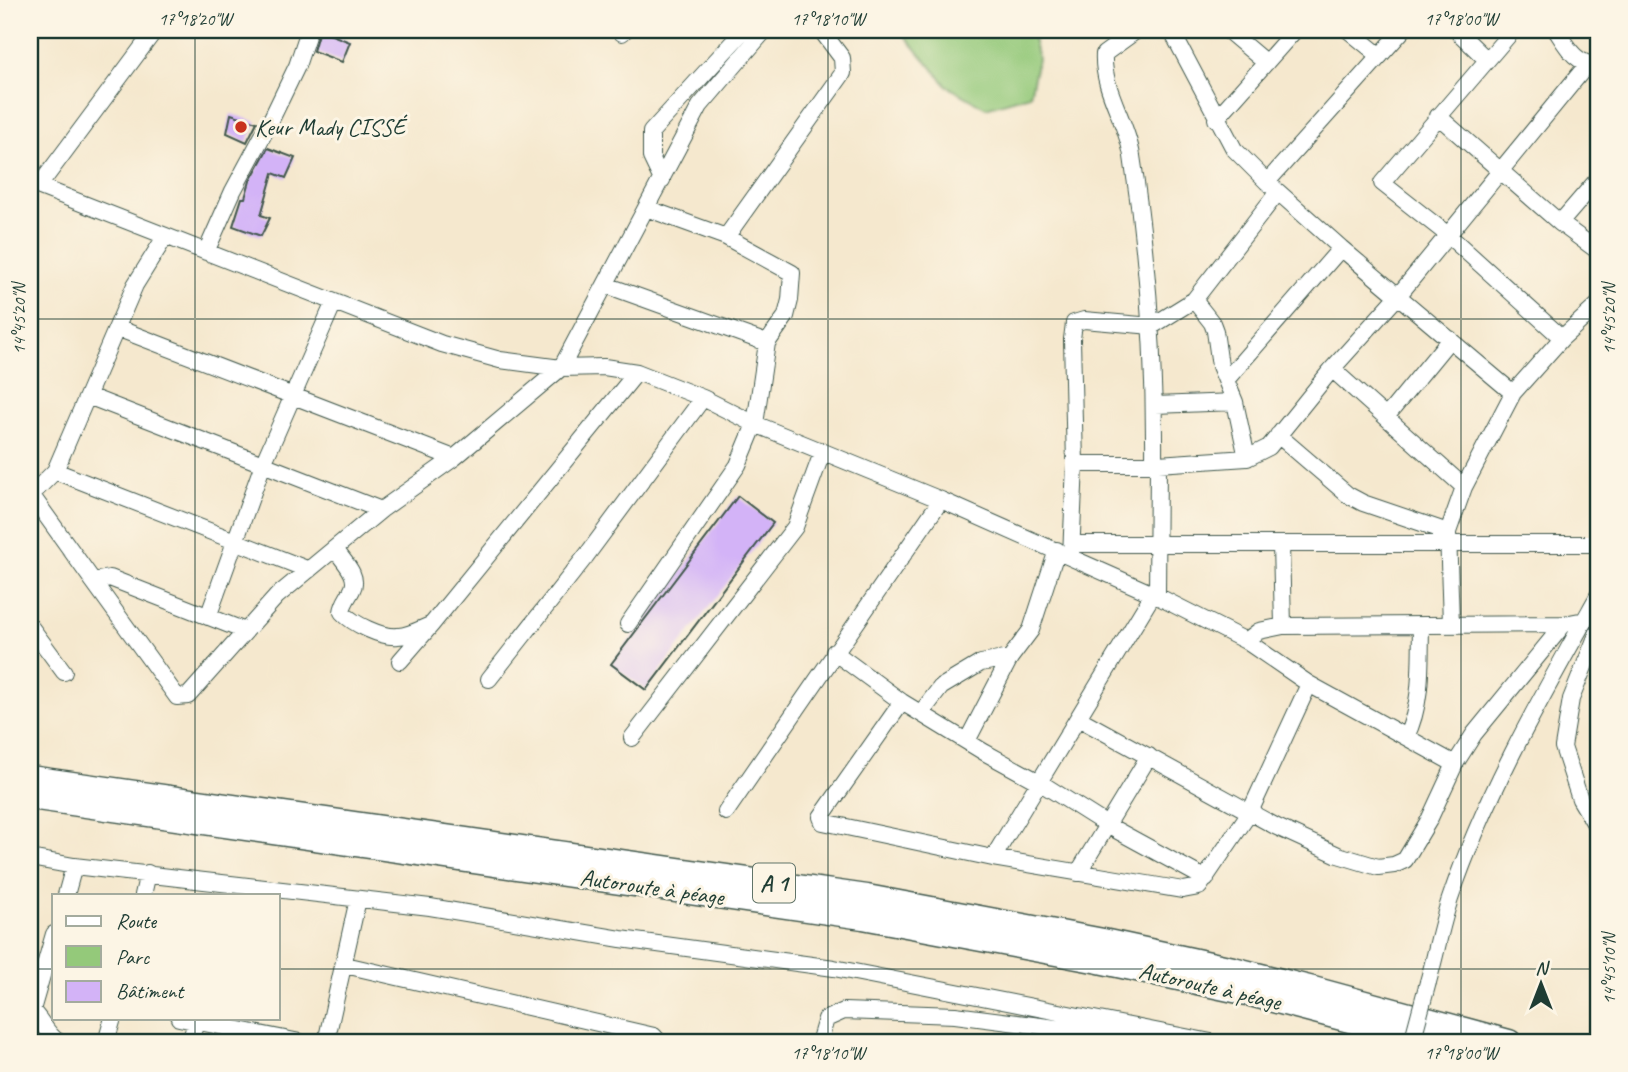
<svg xmlns="http://www.w3.org/2000/svg" width="1628" height="1072" font-family="Caveat,sans-serif">
	<style>
		.green { fill: #94c97a; stroke: #5a8357; stroke-width: 2 }
		.building { fill: #d3b3f7 }
		.lines { fill: none; stroke-linecap: round; stroke-linejoin: round }
		.minor-casing { stroke: #3f574b; stroke-width: 18 }
		.highway-casing { stroke: #3f574b; stroke-width: 27 }
		.minor { stroke: #fff; stroke-width: 16 }
		.highway { stroke: #fff; stroke-width: 24 }
		.minor-bridge-casing { stroke: #3f574b; stroke-width: 18; stroke-linecap: butt }
		.minor-bridge { stroke: #fff; stroke-width: 16 }
		.ticks { fill: none; stroke: #1f3d34; stroke-width: 2; stroke-opacity: 0.45 }
		.poi-dot { fill: #c8321e; stroke: #fcf5e5; stroke-width: 2.5 }
		.labels { text-anchor: middle; dominant-baseline: central; stroke-width: 6; stroke-linejoin: round; paint-order: stroke }
		.shield { fill: #fcf5e5; stroke: #617469; stroke-width: 2 }
		.shield-label { font-size: 23px; font-weight: bold; fill: #1f3d34 }
		.poi-label { font-size: 24px; fill: #1f3d34; stroke: #fcf5e5; text-anchor: start }
		.street-label { font-size: 24px; fill: #1f3d34; stroke: #fcf5e5 }
		.neatline { fill: none; stroke: #1f3d34; stroke-width: 2.5 }
		.ticks-label { font-size: 18px; text-anchor: middle; fill: #1f3d34 }
	</style>
	<rect width="100%" height="100%" fill="#fcf5e5"/>
	<filter id="ink" filterUnits="userSpaceOnUse"><feTurbulence type="fractalNoise" baseFrequency=".0143" numOctaves="2"/><feDisplacementMap in="SourceGraphic" scale="14" xChannelSelector="R" yChannelSelector="G"/><feConvolveMatrix kernelMatrix="1 2 1 2 8 2 1 2 1" color-interpolation-filters="sRGB"/></filter>
	<filter id="wash" filterUnits="userSpaceOnUse"><feTurbulence type="fractalNoise" baseFrequency=".00686" numOctaves="4" result="noise"/><feDisplacementMap in="SourceGraphic" scale="28" xChannelSelector="R" yChannelSelector="G"/><feGaussianBlur stdDeviation="1.57" result="paint"/><feColorMatrix in="noise" values="0 0 0 0 0 0 0 0 0 0 0 0 0 0 0 0 0 1.4 0 .05"/><feComposite in="paint" operator="in"/></filter>
	<g filter="url(#wash)">
		<rect width="100%" height="100%" fill="#f5e8ce"/>
		<path class="green" d="M900,30H1031L1038,59L1030,95L986,108L947,86Z"/>
		<g id="blocks">
			<path class="building" d="M319,30L350,42L342,62L313,51Z
				M231,114L257,122L247,142L227,133Z
				M268,148L295,158L286,178L273,173L261,215L270,218L261,236L233,226L242,198H245L250,181Z
				M738,496L773,523L646,690L611,664Z"/>
		</g>
	</g>
	<g filter="url(#ink)">
		<use href="#blocks" fill-opacity="0" stroke="#3f574b" stroke-width="2"/>
		<g class="lines">
			<g class="minor-casing">
				<path id="minor" d="M1137,30L1104,54C1102,90 1127,121 1132,156C1148,258 1155,361 1154,464
					M1171,30L1234,149L1267,182L1341,248L1513,393
					M1227,30L1266,63
					M1348,30L1380,56
					M1456,30L1486,59
					M1513,30L1382,183L1448,235L1562,338
					M1556,30C1567,47 1576,65 1598,65
					M622,33L625,30
					M1438,116L1560,223L1598,251
					M1216,119L1295,30
					M662,180L651,157V132L744,30
					M1267,182L1403,30
					M30,183L442,344L500,360L561,368L604,367L637,372L703,398L755,424L941,500L1153,594L1246,641L1309,684L1455,764L1474,734L1564,624L1585,620
					M39,186L155,30
					M1560,223L1598,179
					M726,237L843,73L842,58L821,30
					M206,252L233,191L269,124L297,66L309,30
					M606,285L767,343
					M1194,300L1278,192
					M117,328L454,458
					M1332,369L1464,487
					M1226,380L1341,248
					M88,396L381,510
					M1155,405L1235,402
					M1386,417L1450,339
					M1278,435L1348,495L1363,503L1448,532
					M1075,464H1158L1247,458L1269,447L1332,369L1398,296L1587,65
					M55,471L309,570
					M30,493L93,581L110,578L245,631
					M31,495L55,471L135,285L165,237
					M1072,544H1598
					M1281,544L1283,626
					M335,549C343,561 360,576 352,590C348,598 343,603 342,612C353,624 382,638 398,636C408,636 421,629 430,625
					M1071,556L1075,464L1072,339L1074,323L1084,320L1152,326L1194,300L1212,323L1215,331L1220,366L1235,402L1247,458
					M93,581L177,697L188,696L277,596L381,510L454,458L561,368L700,106L765,30
					M1157,596L1158,464
					M208,617L263,464L334,302
					M628,624L738,465L755,424L767,343L786,316L790,300L792,273L726,237L646,208
					M1451,624L1448,532L1464,487L1513,393L1562,338L1598,305
					M30,626L64,672
					M1598,632L1571,699L1563,747L1580,799L1598,829
					M1246,641L1259,631L1283,626L1564,624
					M834,652L902,702L984,752L1039,782L1107,825L1206,879
					M400,661L432,624L637,372
					M489,679L586,556L703,398
					M902,702L821,817L823,822L993,858L1183,890L1199,887L1250,812L1309,684
					M921,713L941,687L981,663L1010,658L1031,630L1057,550
					M1078,718L1277,827L1338,855L1378,867L1394,865L1405,860L1429,820L1455,764
					M1406,737C1423,702 1420,664 1421,626
					M632,738L795,527L822,453
					M967,741L1010,658
					M726,812L941,500
					M30,858L74,866L430,907L621,939L834,968L1211,1042
					M993,858L1153,594
					M1078,873L1149,756
					M66,895L74,866
					M143,895L148,873
					M345,965L654,1036L659,1042
					M1428,982C1436,954 1441,926 1450,899C1486,793 1543,694 1598,596
					M30,1009C41,1018 47,1036 59,1042
					M32,1010L54,934
					M179,1018L300,1042
					M106,1042L113,1018
					M190,1042L196,1022
					M326,1042L358,899
					M822,1042L821,1036L826,1019L844,1011L955,1015L1103,1034L1138,1042"/>
			</g>
			<g class="highway-casing">
				<path id="highway" d="M30,778L867,897L1103,941L1233,969L1313,989L1509,1042
					M30,797L863,917L1099,961L1239,991L1433,1042"/>
			</g>
			<use href="#minor" class="minor"/>
			<use href="#highway" class="highway"/>
			<g class="minor-bridge-casing">
				<path id="minor-bridge" d="M1412,1042L1428,982"/>
			</g>
			<use href="#minor-bridge" class="minor-bridge"/>
		</g>
	</g>
	<path class="ticks" d="M195,30V895M828,30V1042M1461,30V1042M30,319H1598M30,969H54M278,969H1598M195,1018V1042"/>
	<circle class="poi-dot" cx="241" cy="127" r="7"/>
	<g class="labels">
		<rect class="shield" x="753" y="863.5" width="42" height="39" rx="5"/>
		<g class="shield-label">
			<text x="774" y="883">A 1</text>
		</g>
		<g class="poi-label">
			<text x="255" y="127">Keur Mady CISSÉ</text>
		</g>
		<g class="street-label">
			<text transform="translate(652 887) rotate(8)">Autoroute à péage</text>
			<text transform="translate(1210 986) rotate(13)">Autoroute à péage</text>
		</g>
	</g>
	<rect width="1628" height="1072" fill="none" stroke="#fcf5e5" stroke-width="77"/>
	<rect x="52" y="894" width="228" height="126" fill="#fcf5e5" stroke="#a4ab9e" stroke-width="2"/>
	<rect x="66" y="916" width="35" height="10" fill="#ffffff" stroke="#a4ab9e" stroke-width="2"/>
	<text x="116" y="928" font-size="21" fill="#1f3d34">Route</text>
	<rect x="66" y="946" width="35" height="21" fill="#94c97a" stroke="#a4ab9e" stroke-width="2"/>
	<text x="116" y="964" font-size="21" fill="#1f3d34">Parc</text>
	<rect x="66" y="981" width="35" height="21" fill="#d3b3f7" stroke="#a4ab9e" stroke-width="2"/>
	<text x="116" y="998" font-size="21" fill="#1f3d34">Bâtiment</text>
	<g transform="translate(1541 984)" stroke="#fcf5e5" stroke-width="5" paint-order="stroke">
	<path d="M0-5L12 26L0 18L-12 26Z" fill="#1f3d34"/>
	<text y="-10" font-size="19" font-weight="bold" text-anchor="middle" fill="#1f3d34">N</text>
	</g>
	<rect x="38" y="38" width="1552" height="996" class="neatline"/>
	<g class="ticks-label">
		<text x="195" y="25">17°18'20"W</text>
		<text x="828" y="25">17°18'10"W</text>
		<text x="1461" y="25">17°18'00"W</text>
		<text transform="translate(19 319) rotate(-90)" y="6">14°45'20"N</text>
		<text transform="translate(1609 319) rotate(-90)" y="6">14°45'20"N</text>
		<text transform="translate(1609 969) rotate(-90)" y="6">14°45'10"N</text>
		<text x="828" y="1059">17°18'10"W</text>
		<text x="1461" y="1059">17°18'00"W</text>
	</g>
</svg>
